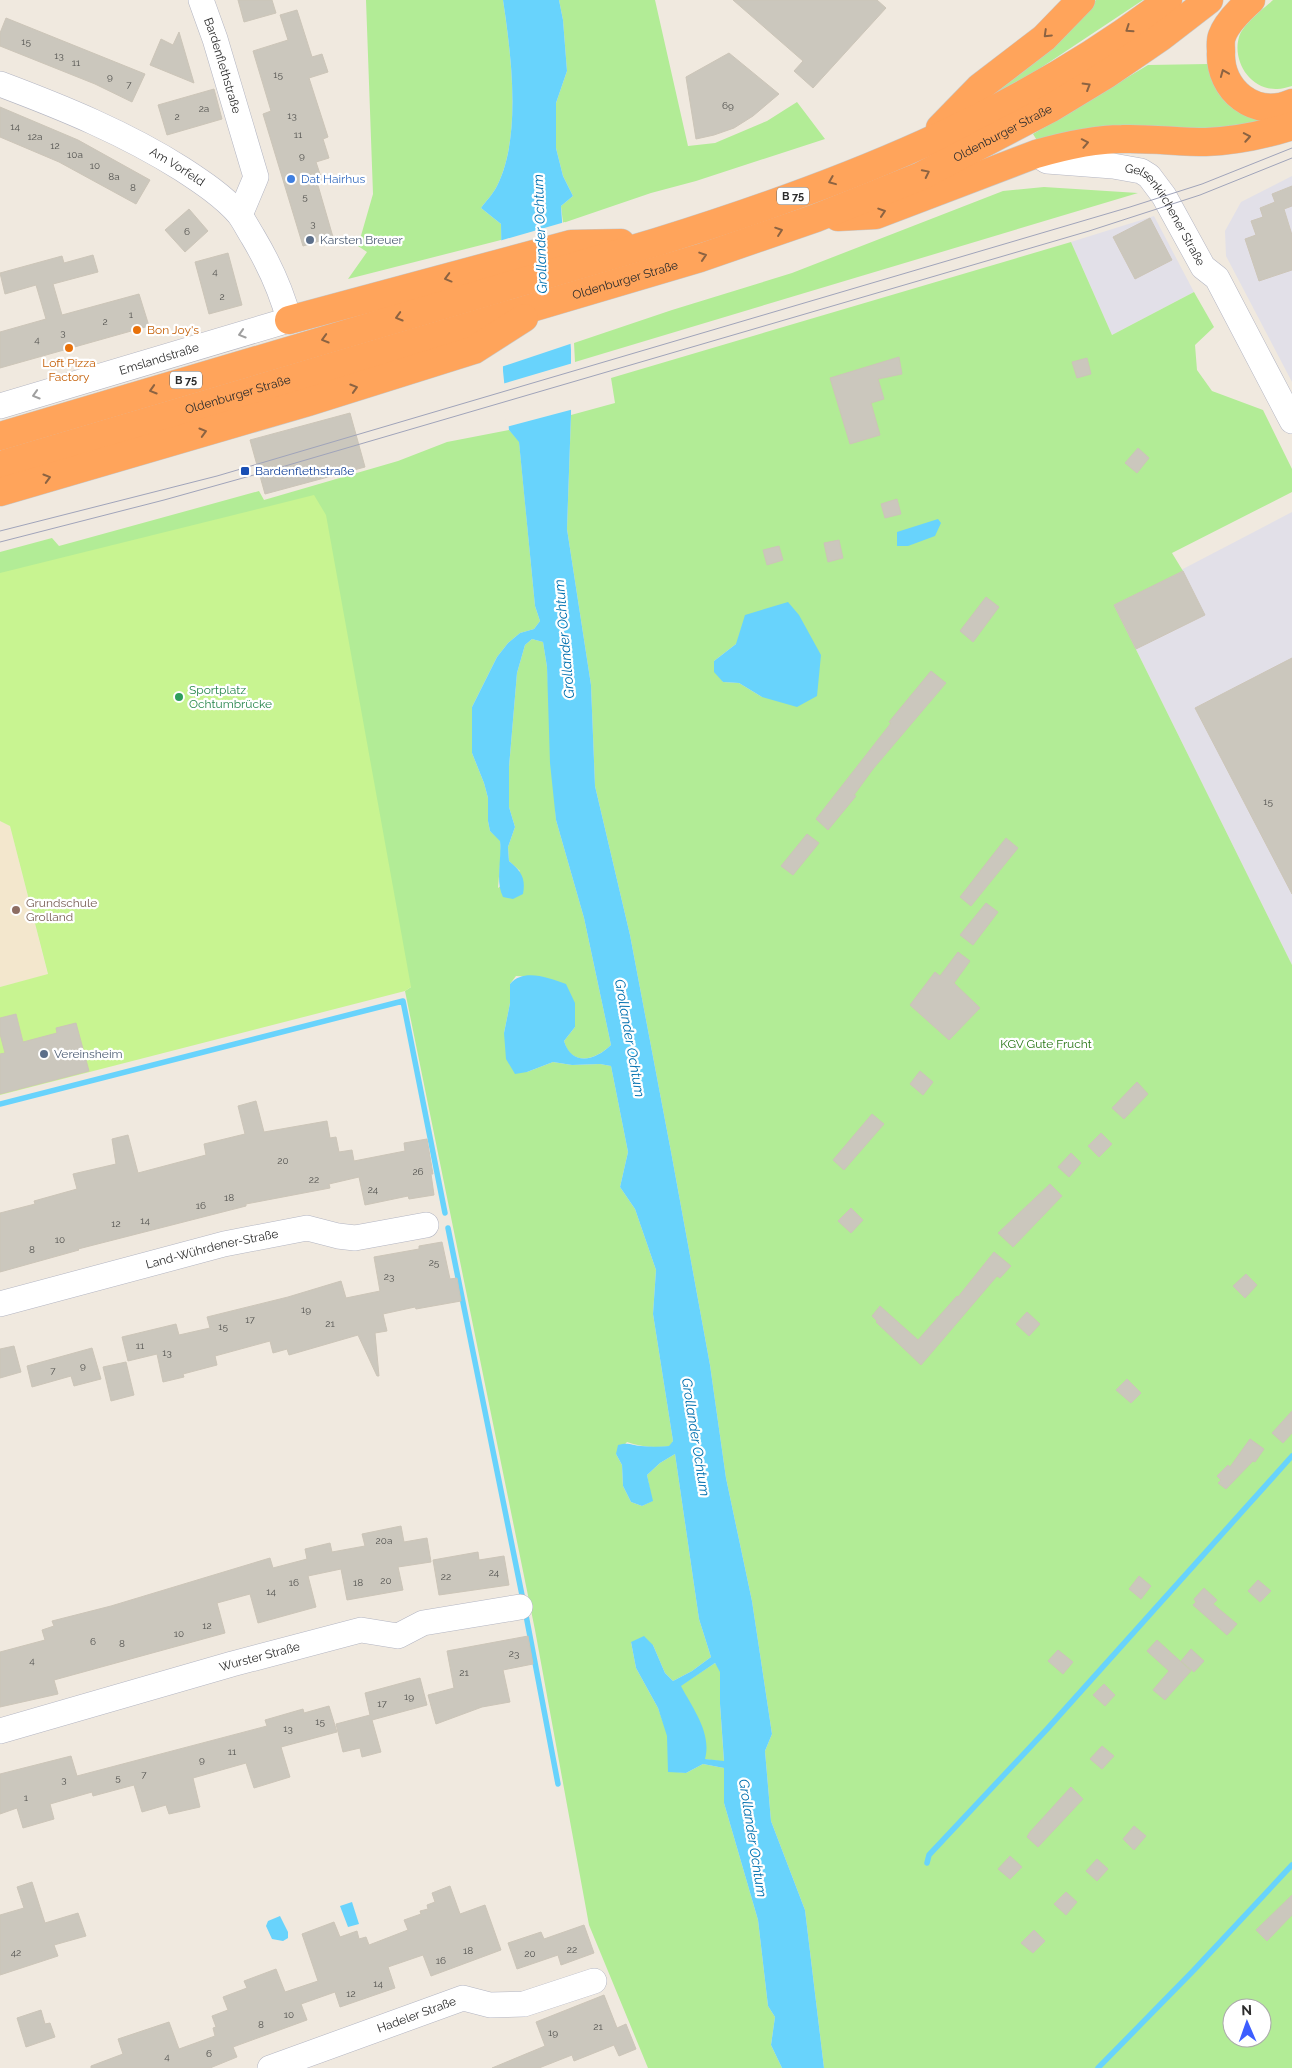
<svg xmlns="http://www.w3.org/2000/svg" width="1292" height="2068" font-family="Raleway,sans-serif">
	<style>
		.industrial { fill: #e2e0e8 }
		.education { fill: #f3e7cd }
		.green { fill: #b2ec96; fill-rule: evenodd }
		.pitch { fill: #c8f491 }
		.water { fill: #68d3fc; fill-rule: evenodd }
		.pier { fill: #f0e9df }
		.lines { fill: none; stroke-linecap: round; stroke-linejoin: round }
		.stream { stroke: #68d3fc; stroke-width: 5.5 }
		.building { fill: #cbc7bd; stroke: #ccc5b8 }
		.minor-casing { stroke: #b3b5c2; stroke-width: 26 }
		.highway-casing { stroke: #c8c8c8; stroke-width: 29 }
		.minor { stroke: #fff; stroke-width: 25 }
		.highway { stroke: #ffa45b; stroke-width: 28 }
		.tram { stroke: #a0a4ba; stroke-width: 1 }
		.oneway { stroke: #8c6342 }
		.oneway2 { stroke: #a0a0a0 }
		.shop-dot { fill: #3f7fe0; stroke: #fff; stroke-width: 2 }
		.service-dot { fill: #5c6f8a; stroke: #fff; stroke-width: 2 }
		.food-dot { fill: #e8710a; stroke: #fff; stroke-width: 2 }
		.transit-dot { fill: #1a4fb4; stroke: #fff; stroke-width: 2 }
		.leisure-dot { fill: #2e9e5b; stroke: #fff; stroke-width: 2 }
		.education-dot { fill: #8d6e63; stroke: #fff; stroke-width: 2 }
		.labels { text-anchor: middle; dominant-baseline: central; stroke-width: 4.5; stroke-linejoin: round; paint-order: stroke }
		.number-label { font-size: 10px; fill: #545451 }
		.shield { fill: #fff; stroke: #6c6c6c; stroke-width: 1 }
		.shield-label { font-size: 11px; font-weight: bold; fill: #2d2d2d }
		.street-label { font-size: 12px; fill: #2d2d2d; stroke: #fff }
		.shop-label { font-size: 12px; fill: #366cbe; stroke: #fff; text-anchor: start }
		.service-label { font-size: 12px; fill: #4e5e75; stroke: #fff; text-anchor: start }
		.food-label { font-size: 12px; fill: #c56008; stroke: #fff; text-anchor: start }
		.transit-label { font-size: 12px; fill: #164399; stroke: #fff; text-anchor: start }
		.leisure-label { font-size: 12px; fill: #27864d; stroke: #fff; text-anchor: start }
		.education-label { font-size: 12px; fill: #785e54; stroke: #fff; text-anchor: start }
		.park-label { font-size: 12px; fill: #267513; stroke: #fff }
		.water-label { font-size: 14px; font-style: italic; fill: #0070af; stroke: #fff }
	</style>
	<rect width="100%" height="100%" fill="#f0e9df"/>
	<path class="industrial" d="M1292,176V382L1226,256L1225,231L1241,202Z
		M1154,216L1194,292L1112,335L1071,242Z
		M1292,512V965L1114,605Z"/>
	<path class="education" d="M0,821L10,826L48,975L0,987Z"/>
	<path class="green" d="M366,0H503C511,54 522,136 497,186C493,194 486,201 481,208L501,224V240L348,279L367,252L358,246L373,194Z
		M559,0H655L688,146L715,143L767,121L797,102L825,139L696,181L651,193L563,223L561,206L573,196L563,176L556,148V103L567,71L563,20Z
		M1096,0H1143L1036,71L991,97L990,93L1071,29Z
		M1273,0H1292V86C1287,87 1282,89 1277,89C1250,90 1232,61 1239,37C1242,25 1264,8 1273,0Z
		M1208,64L1218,90L1277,117L1247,127L1202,131L1098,129L1057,134L1038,142L1033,134L1148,65Z
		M1044,187L1138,193L575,362L574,343L672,310L792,273L1003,191Z
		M1071,242L1112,335L1194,292L1214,327L1195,345L1197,370L1212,391L1263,410L1292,469V492L1172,553L1183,571L1114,605L1292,965V2068H824L805,1910L771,1821L765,1751L772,1734L752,1601L726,1478L710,1365L672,1157L630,935L595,786L591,685L567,529L571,415L615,403L611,378ZM736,644L762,697L739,683L723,682L714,661ZM1232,2008H1262V2038H1232Z
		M509,430L519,441L535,606L540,621L534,629L520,633L508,643L497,657L472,707V753L484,783L488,798V821L490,831L500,840L501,852L498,888L520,871L509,861L508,847L515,827L509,807V767L517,673L525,645L532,639L543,642L547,667L556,820L584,918L611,1045C596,1060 571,1067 564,1041L575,1027L544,977L516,976L510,984V1003L504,1033L527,1072L553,1062L572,1065L600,1064L611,1066L628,1152L620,1187L635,1209L656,1270L653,1314L673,1441L670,1446C655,1448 641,1447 627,1442L616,1454L622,1465L623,1486L631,1502L642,1506L652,1501L647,1475L660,1463L675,1454L699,1619L711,1657L692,1671L673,1681L665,1673L653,1645L631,1642L636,1668L658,1708L668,1736V1771L686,1773L703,1764L724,1768V1803L758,1920L768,2006L775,2017L771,2045L782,2068H648L589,1925L535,1630L405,991L411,987L0,573V552L52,538L59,546L259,491L264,500L398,461L447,442Z
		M715,1663L721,1671L720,1704L724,1762L705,1759L680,1686Z"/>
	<path class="pitch" d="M314,495L326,515L411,987L405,991L0,1095V987L48,974L10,826L0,821V573Z"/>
	<path class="water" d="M503,0H559L563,20L567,71L556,103V148L563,176L573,196L561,206L571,350V415L567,529L591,685L595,786L630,935L672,1157L710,1365L726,1478L752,1601L772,1734L765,1751L771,1821L805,1910L824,2068H782L771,2045L775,2017L768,2006L758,1920L724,1803V1768L703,1764L686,1773L668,1772L667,1736L658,1708L636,1668L631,1642L644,1636L653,1645L665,1673L673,1681L692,1671L711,1657L699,1619L675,1454L660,1463L647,1475L653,1501L642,1506L631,1502L623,1486L622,1465L616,1454L618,1445C628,1442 631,1445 641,1446C650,1447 660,1447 669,1446L673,1441L653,1314L656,1270L635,1209L620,1187L628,1152L611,1066L600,1064L572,1065L553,1062L527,1072L515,1074L506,1059L504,1033L510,1003V984C524,968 548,978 566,984L575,1003V1027L564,1041C572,1067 596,1060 611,1045L584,918L556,820L550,763L547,667L543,642L532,639L525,645L517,673L509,767V807L515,827L508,847L509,861C521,871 526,878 523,894L513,899L503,897C495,881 502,859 500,841L490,831L488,821V798L484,783L472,753V707L497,657L508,643L520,633L534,629L540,621L535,606L519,442L509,430L503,371L501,224L481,208C486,201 493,194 497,186C522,137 511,53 503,0ZM715,1663L720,1672V1704L724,1761L705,1759C712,1733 693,1709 681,1686Z
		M938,519L941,523L935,536L908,546H897V532Z
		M788,602L799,615L821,655L817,696L797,707L762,697L739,683L723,682L714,672V661L736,644L745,615Z
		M352,1902L359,1924L348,1927L340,1906Z
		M280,1916L288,1932V1938L283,1941L272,1939L266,1926L268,1921Z"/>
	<path class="pier" d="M565,222L573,343L501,367L499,241Z
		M573,363L574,409L506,427L502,384Z"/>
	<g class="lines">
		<path class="stream" d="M0,1104L403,1001L445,1213
			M448,1228L523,1600
			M525,1610L558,1784
			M927,1863L929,1855L1048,1728L1292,1456
			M1098,2068L1194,1970L1292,1865"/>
	</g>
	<path class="building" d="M238,0H272L276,13L244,22Z
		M733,0H877L886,8L813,88L794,71L803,61Z
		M297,10L312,57L322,54L328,72L309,78L328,137L323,139L329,158L316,162L322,180L317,182L333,237L303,246L263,114L271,111L253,51L288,40L280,15Z
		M6,18L145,74L132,102L95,84L0,46V33Z
		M179,32L194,83L150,65L161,39L173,45Z
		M729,53L779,94L753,116L734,128L714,135L696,139L686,77Z
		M214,89L222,119L167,135L158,105Z
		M0,107L78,140L150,180L136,204L59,162L0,137Z
		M1292,186V206L1284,209L1292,235V270L1259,281L1245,239L1256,235L1251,221L1263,217L1260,208L1275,202L1272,194Z
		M189,209L208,231L185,252L165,230Z
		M1150,218L1172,260L1135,279L1113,237Z
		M228,253L242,305L209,314L195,262Z
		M93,255L98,272L53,284L62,315L139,294L149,326L0,368V332L46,319L36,285L5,294L0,273L62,256L64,263Z
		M899,357L902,374L878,379L884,399L871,403L880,435L850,444L830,378Z
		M1087,358L1091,374L1077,378L1072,362Z
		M350,413L365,467L265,494L250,440Z
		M1138,448L1149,458L1137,473L1125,463Z
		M897,499L901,514L885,518L881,504Z
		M839,540L843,558L828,562L824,543Z
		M779,546L783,560L767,565L763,550Z
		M1183,571L1205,615L1136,649L1114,605Z
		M986,597L999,607L973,642L960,631Z
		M1292,658V894L1195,708Z
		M931,671L946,683L873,769L854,795L856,796L828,830L816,819L891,723L889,722Z
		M807,834L819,843L793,875L781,866Z
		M1006,838L1018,848L971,906L960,897Z
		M986,903L998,912L973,945L960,935Z
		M958,952L970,961L954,983L980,1008L949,1040L910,1005L935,972L940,976Z
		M16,1014L23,1042L57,1033L56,1028L76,1023L89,1071L0,1094V1054L5,1053L0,1034V1018Z
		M920,1071L933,1082L923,1095L910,1084Z
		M1137,1082L1148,1094L1124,1119L1112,1108Z
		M256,1101L264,1132L327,1121L330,1138L336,1137L339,1152L352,1150L354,1161L405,1151L404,1143L427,1139L433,1174H431L434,1195L409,1199L408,1196L365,1205L359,1177L329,1184L330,1188L246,1204V1206L78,1249L79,1250L0,1272V1213L35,1204L34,1201L77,1189L73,1174L116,1164L112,1139L128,1135L138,1173L206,1155L204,1144L245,1134L238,1106Z
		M872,1114L884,1124L844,1170L833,1160Z
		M1101,1133L1112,1144L1099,1157L1088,1146Z
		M1071,1153L1081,1163L1069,1177L1058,1167Z
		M1050,1184L1062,1196L1013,1247L998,1233Z
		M851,1208L863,1220L851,1233L838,1221Z
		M442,1242L450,1279L457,1278L461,1301L416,1309L415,1307L383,1314L387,1331L375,1333L379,1376H377L358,1335L289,1355L287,1349L273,1353L270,1341L215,1356L217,1365L183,1374L184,1377L163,1382L157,1354L128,1361L122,1337L176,1324L179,1335L210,1328L207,1317L288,1297L341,1281L346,1298L380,1291L374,1257L419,1249V1246Z
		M994,1252L1011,1266L1000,1278L997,1276L921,1365L876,1322L877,1321L872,1316L880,1306L918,1340L957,1296L958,1297Z
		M1246,1274L1257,1285L1245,1298L1233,1286Z
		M1027,1312L1040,1324L1029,1336L1016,1324Z
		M14,1346L21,1372L0,1378V1349Z
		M92,1348L101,1379L74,1386L71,1376L32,1387L27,1366Z
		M126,1362L134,1395L111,1401L103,1367Z
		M1127,1379L1141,1393L1131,1403L1116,1390Z
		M1292,1411V1433L1283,1443L1272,1433Z
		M1250,1439L1264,1449L1255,1462L1253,1461L1226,1489L1218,1483L1221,1480L1217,1476L1228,1465L1230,1467Z
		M401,1526L404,1542L427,1538L431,1562L398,1567L403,1590L347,1600L341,1569L308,1576L316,1607L258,1623L250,1594L217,1603L225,1633L54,1680L58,1694L0,1707V1652L45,1640L42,1630L54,1626L52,1621L111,1606L270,1558L273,1568L307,1559L305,1549L330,1543L332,1552L365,1546L362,1534Z
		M478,1552L479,1560L504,1556L509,1585L439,1595L433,1560Z
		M1139,1576L1151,1586L1141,1599L1129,1589Z
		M1258,1580L1271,1591L1260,1602L1248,1591Z
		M1204,1588L1217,1600L1213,1604L1237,1624L1227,1635L1193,1605L1196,1602L1194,1599Z
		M528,1636L533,1664L503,1670L510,1702L482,1707L436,1724L428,1695L454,1688L447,1651Z
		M1157,1640L1191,1671L1165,1700L1153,1690L1169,1671L1147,1651Z
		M1191,1649L1204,1661L1194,1672L1181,1661Z
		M1058,1650L1073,1662L1063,1674L1048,1661Z
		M420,1678L427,1705L372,1720L381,1752L362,1757L360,1748L343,1752L336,1724L370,1715L365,1693Z
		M1104,1684L1115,1695L1105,1706L1093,1695Z
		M329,1706L337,1732L281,1747L290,1777L254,1788L246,1763L193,1778L200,1807L169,1814L166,1805L142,1812L134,1785L93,1796L92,1792L50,1804L54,1819L23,1828L17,1808L0,1814V1774L71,1756L77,1776L267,1726L265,1720L303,1709L304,1713Z
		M1102,1746L1114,1756L1102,1769L1090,1759Z
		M1071,1787L1083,1799L1038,1847L1027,1837L1030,1832Z
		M1134,1826L1146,1836L1134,1850L1123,1839Z
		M1010,1856L1022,1867L1010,1879L998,1869Z
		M1097,1859L1108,1869L1097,1881L1086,1871Z
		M32,1882L45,1923L78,1913L86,1936L54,1945L58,1956L0,1975V1915L24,1908L17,1887Z
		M450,1886L460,1914L485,1905L501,1950L431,1976L423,1955L388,1967L395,1988L340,2007L335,1992L301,2004L307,2020L233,2047L237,2057L210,2068H91V2066L123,2054L118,2039L169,2022L179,2049L215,2036L213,2028L216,2027L212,2016L228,2010L223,1997L247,1988L244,1981L276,1969L285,1992L318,1981L302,1934L334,1922L340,1937L357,1931L359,1939L366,1937L369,1945L408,1930L404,1920L421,1914L420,1911L428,1909L427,1905L435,1902L432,1893Z
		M1066,1892L1077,1902L1066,1915L1054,1904Z
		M1292,1895V1915L1267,1941L1256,1930Z
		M584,1925L594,1953L561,1965L558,1955L517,1969L508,1943L541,1932L544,1939Z
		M1034,1930L1045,1941L1033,1953L1021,1943Z
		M604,1995L617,2028L626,2024L636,2049L619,2056L614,2045L574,2061L572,2055L539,2068H492L545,2046L536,2022Z
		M41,2010L45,2024L50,2023L55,2037L26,2047L17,2018Z"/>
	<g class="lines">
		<g class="minor-casing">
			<g id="minor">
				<path id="s1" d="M201,0L215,39L256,177L240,215"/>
				<path id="s2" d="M0,84C64,108 125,133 182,169C202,182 223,196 239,214C244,221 248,229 253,237C269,264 281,289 289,320L0,406"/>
				<path id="s3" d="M1036,154L1047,161L1113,166L1141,171L1149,176L1164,196L1203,267L1217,278L1292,421"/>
				<path id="s4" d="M0,1304L224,1244L307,1228L338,1236L355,1238L426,1225"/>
				<path id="s5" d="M0,1731L232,1664L361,1630L398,1636L423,1623L520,1607"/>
				<path id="s6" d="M270,2068L463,1998L490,2005L524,2004L594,1981"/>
			</g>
		</g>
		<g class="highway-casing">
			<g id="highway">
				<path d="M1251,0C1241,9 1226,24 1222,36C1220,41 1221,47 1221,52C1219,90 1255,119 1292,103"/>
				<path d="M940,128L980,87L1044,38L1081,0"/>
				<path d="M838,217L876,215L1036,154C1064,146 1093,139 1122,139C1150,138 1178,142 1206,142C1235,141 1264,135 1292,126"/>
				<path d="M289,320L571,244L621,243"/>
				<path d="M0,436L657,242C837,186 1018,116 1168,0"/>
				<path id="s7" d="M0,465L700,258L816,218L921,176L1051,108L1107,74L1161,37L1209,0"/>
				<path d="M0,492L308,402L474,350L524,318"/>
			</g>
		</g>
		<use href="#minor" class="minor"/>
		<use href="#highway" class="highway"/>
		<path class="tram" d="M0,531L217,476L1130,207L1202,184L1292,148
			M0,542L164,500L268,471L1089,231L1200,195L1292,158"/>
	</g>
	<defs><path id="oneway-chevron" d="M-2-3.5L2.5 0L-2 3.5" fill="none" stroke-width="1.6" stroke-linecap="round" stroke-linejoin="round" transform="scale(1.25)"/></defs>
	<g class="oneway">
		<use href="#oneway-chevron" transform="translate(1129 29) rotate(146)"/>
		<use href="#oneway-chevron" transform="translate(1047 34) rotate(136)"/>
		<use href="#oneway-chevron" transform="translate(1224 73) rotate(-112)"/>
		<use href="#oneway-chevron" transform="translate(1087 86) rotate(-31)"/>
		<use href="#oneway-chevron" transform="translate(1247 137) rotate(-10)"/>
		<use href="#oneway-chevron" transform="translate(1085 143) rotate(-11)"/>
		<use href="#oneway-chevron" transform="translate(926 173) rotate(-26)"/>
		<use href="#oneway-chevron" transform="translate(832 181) rotate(158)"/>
		<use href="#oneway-chevron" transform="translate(882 212) rotate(-18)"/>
		<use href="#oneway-chevron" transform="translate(779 231) rotate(-19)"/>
		<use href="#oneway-chevron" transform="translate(703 256) rotate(-18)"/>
		<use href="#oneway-chevron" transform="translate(448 278) rotate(165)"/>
		<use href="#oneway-chevron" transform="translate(399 317) rotate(164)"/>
		<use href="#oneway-chevron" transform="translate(325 339) rotate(164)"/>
		<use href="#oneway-chevron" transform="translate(354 388) rotate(-17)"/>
		<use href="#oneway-chevron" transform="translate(153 390) rotate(163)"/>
		<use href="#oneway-chevron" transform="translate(203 432) rotate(-16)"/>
		<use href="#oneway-chevron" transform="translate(47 478) rotate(-16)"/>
	</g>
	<g class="oneway2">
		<use href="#oneway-chevron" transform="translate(242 334) rotate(163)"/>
		<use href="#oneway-chevron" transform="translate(36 395) rotate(163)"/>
	</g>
	<circle class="shop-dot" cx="291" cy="179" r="5"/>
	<g class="service-dot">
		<circle cx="310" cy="240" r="5"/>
		<circle cx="44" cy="1054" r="5"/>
	</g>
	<g class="food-dot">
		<circle cx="137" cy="330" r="5"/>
		<circle cx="69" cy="348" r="5"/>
	</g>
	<rect class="transit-dot" x="240" y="466" width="10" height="10" rx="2.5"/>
	<circle class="leisure-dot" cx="179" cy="697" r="5"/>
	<circle class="education-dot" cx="16" cy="910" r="5"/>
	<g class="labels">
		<g class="number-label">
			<text x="26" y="41">15</text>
			<text x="59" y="55">13</text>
			<text x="76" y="62">11</text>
			<text x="278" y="74">15</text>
			<text x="110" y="76">9</text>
			<text x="129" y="84">7</text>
			<text x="728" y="105">69</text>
			<text x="204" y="108">2a</text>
			<text x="292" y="115">13</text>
			<text x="177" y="116">2</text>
			<text x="15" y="126">14</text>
			<text x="298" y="134">11</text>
			<text x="35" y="136">12a</text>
			<text x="55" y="145">12</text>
			<text x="75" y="154">10a</text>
			<text x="302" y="155">9</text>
			<text x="95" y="165">10</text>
			<text x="114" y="176">8a</text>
			<text x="133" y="187">8</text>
			<text x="305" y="196">5</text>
			<text x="313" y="223">3</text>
			<text x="187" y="231">6</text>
			<text x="215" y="271">4</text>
			<text x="222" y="296">2</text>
			<text x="131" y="314">1</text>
			<text x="105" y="321">2</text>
			<text x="63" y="332">3</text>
			<text x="37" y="339">4</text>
			<text x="1268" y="801">15</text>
			<text x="283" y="1160">20</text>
			<text x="418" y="1171">26</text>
			<text x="314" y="1179">22</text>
			<text x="373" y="1189">24</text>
			<text x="229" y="1197">18</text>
			<text x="201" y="1205">16</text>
			<text x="145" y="1220">14</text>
			<text x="116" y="1223">12</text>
			<text x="60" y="1239">10</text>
			<text x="32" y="1249">8</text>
			<text x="434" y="1262">25</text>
			<text x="389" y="1276">23</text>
			<text x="306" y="1309">19</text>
			<text x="250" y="1319">17</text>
			<text x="330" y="1323">21</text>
			<text x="223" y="1326">15</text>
			<text x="140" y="1345">11</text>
			<text x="167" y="1352">13</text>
			<text x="83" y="1365">9</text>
			<text x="53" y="1370">7</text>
			<text x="384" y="1540">20a</text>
			<text x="494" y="1572">24</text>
			<text x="446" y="1576">22</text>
			<text x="386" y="1580">20</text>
			<text x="294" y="1582">16</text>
			<text x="358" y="1582">18</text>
			<text x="271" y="1591">14</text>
			<text x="207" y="1625">12</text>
			<text x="179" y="1633">10</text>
			<text x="93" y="1641">6</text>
			<text x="122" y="1643">8</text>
			<text x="514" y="1653">23</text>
			<text x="32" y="1660">4</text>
			<text x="464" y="1672">21</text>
			<text x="409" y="1696">19</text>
			<text x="382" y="1703">17</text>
			<text x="320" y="1721">15</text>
			<text x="288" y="1728">13</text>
			<text x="232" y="1751">11</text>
			<text x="202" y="1759">9</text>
			<text x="144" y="1774">7</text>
			<text x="118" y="1777">5</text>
			<text x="64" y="1779">3</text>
			<text x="26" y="1797">1</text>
			<text x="572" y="1949">22</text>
			<text x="468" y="1950">18</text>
			<text x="16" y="1952">42</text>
			<text x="530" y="1953">20</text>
			<text x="441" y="1960">16</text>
			<text x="378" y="1983">14</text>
			<text x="351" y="1993">12</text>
			<text x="289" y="2014">10</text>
			<text x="261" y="2024">8</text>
			<text x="598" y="2026">21</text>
			<text x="553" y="2032">19</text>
			<text x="209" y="2053">6</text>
			<text x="167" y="2056">4</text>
		</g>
		<g class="shield">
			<rect x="777" y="187.5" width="32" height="17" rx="4"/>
			<rect x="170" y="371.5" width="32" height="17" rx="4"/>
		</g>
		<g class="shield-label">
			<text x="793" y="196">B 75</text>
			<text x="186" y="380">B 75</text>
		</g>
		<g class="street-label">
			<text stroke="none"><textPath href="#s1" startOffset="69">Bardenflethstraße</textPath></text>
			<text stroke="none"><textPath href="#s7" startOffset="1058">Oldenburger Straße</textPath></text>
			<text stroke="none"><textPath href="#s2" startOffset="196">Am Vorfeld</textPath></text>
			<text stroke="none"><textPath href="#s3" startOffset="156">Gelsenkirchener Straße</textPath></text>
			<text stroke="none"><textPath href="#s7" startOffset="652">Oldenburger Straße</textPath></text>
			<text transform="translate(159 359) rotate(-17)">Emslandstraße</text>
			<text stroke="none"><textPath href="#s7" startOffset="248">Oldenburger Straße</textPath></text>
			<text stroke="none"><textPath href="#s4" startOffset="219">Land-Wührdener-Straße</textPath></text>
			<text stroke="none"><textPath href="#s5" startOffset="270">Wurster Straße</textPath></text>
			<text stroke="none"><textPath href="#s6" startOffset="156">Hadeler Straße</textPath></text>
		</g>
		<g class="shop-label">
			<text x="301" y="179">Dat Hairhus</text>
		</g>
		<g class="service-label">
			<text x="320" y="240">Karsten Breuer</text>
			<text x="54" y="1054">Vereinsheim</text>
		</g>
		<g class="food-label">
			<text x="147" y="330">Bon Joy's</text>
			<text x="69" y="363" text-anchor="middle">Loft Pizza<tspan x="69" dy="14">Factory</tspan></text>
		</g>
		<g class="transit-label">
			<text x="255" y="471">Bardenflethstraße</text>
		</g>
		<g class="leisure-label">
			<text x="189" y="690">Sportplatz<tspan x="189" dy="14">Ochtumbrücke</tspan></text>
		</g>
		<g class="education-label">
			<text x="26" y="903">Grundschule<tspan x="26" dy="14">Grolland</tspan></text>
		</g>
		<g class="park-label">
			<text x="1046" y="1044">KGV Gute Frucht</text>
		</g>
		<g class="water-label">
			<text transform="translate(540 234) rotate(-92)">Grollander Ochtum</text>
			<text transform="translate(564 639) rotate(-95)">Grollander Ochtum</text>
			<text transform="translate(630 1038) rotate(80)">Grollander Ochtum</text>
			<text transform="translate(696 1437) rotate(81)">Grollander Ochtum</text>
			<text transform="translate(753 1838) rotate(81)">Grollander Ochtum</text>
		</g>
	</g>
	<g transform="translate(1247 2023) rotate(358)"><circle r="24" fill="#ffffff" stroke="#ababab"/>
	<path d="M0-4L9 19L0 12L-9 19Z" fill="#3d5eff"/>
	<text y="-8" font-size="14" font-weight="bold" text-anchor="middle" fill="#2d2d2d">N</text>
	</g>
</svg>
